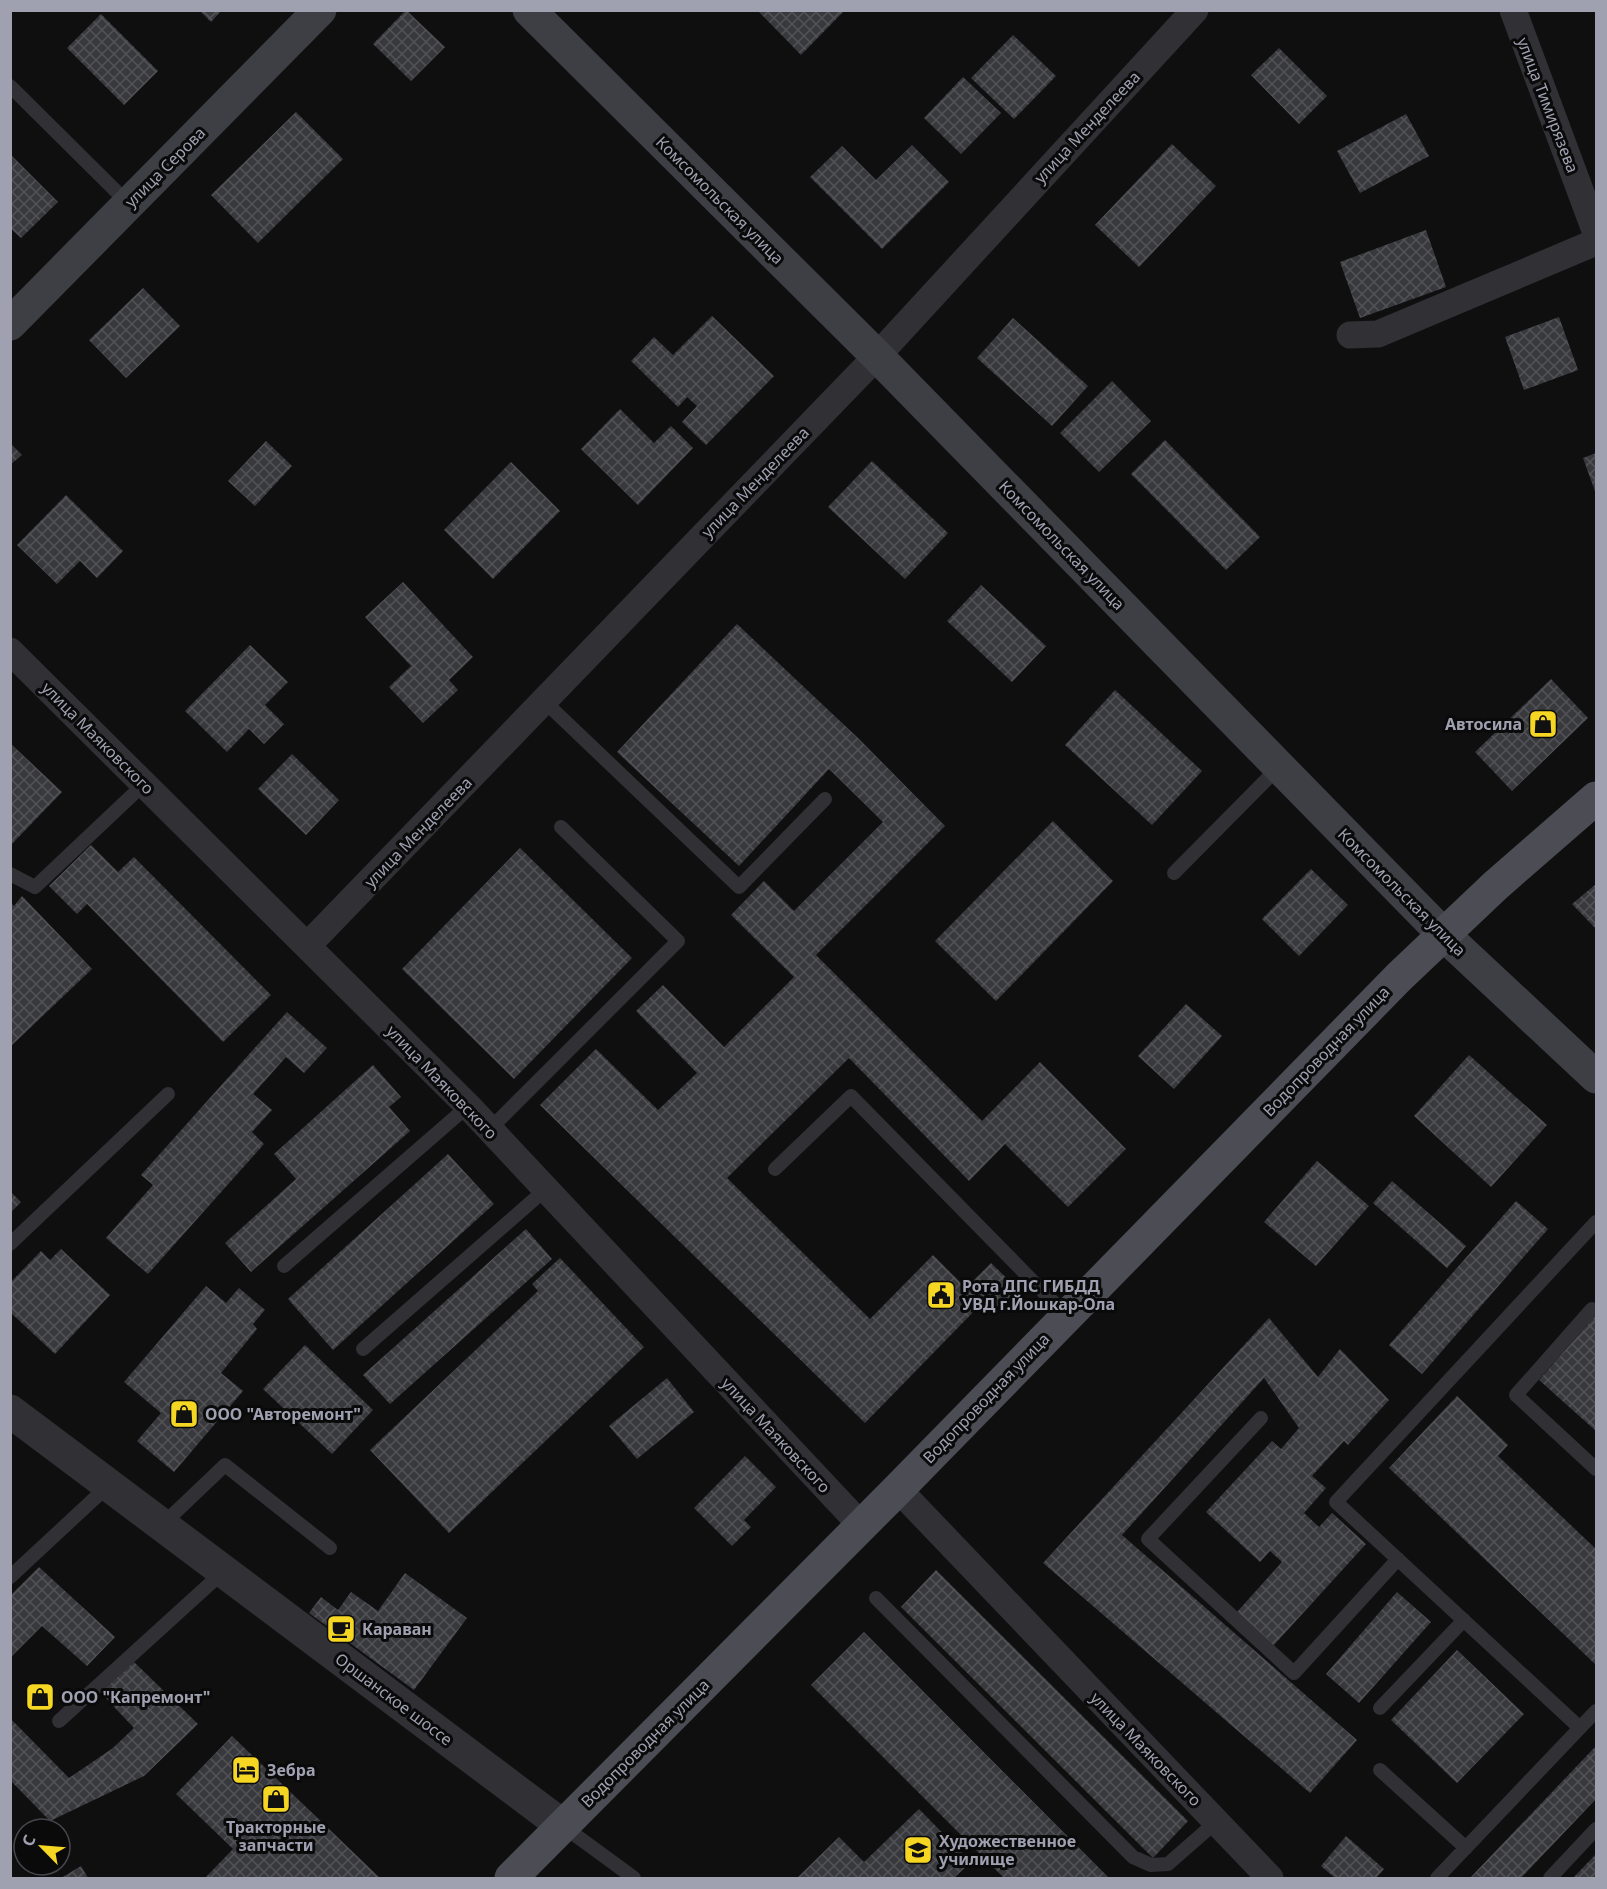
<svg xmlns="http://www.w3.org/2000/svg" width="1607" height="1889" font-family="'Noto Sans',sans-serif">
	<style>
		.building { fill: url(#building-cross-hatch) }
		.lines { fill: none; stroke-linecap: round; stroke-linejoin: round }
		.service { stroke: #303035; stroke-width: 14 }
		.minor { stroke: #303035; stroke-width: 27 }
		.tertiary { stroke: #303035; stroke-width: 33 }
		.secondary { stroke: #3e3e45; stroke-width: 33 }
		.primary { stroke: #4c4c54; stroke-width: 33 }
		.labels { text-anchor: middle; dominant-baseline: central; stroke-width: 6; stroke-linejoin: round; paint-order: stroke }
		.street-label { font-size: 16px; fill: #9fa1b1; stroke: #0a0a0b }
		.poi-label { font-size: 16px; font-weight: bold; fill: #9fa1b1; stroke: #0a0a0b; text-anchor: start }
	</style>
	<defs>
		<pattern id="building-cross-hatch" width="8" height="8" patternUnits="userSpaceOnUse" patternTransform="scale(1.5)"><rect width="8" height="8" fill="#38393d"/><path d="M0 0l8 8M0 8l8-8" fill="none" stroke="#525257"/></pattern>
	</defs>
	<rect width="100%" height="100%" fill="#0f0f10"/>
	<path class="building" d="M199,10H222L211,22Z
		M406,10L445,47L411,81L373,44Z
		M757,10H845L801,55Z
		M101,14L158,71L124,105L67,48Z
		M1013,35L1056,76L1014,119L971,78Z
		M1279,48L1327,96L1299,124L1251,75Z
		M963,77L1001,113L961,154L924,118Z
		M296,112L343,159L258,243L211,195Z
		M1406,114L1429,156L1360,193L1337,151Z
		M1172,144L1216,186L1139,267L1095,225Z
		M912,145L949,182L882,249L810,177L842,146L876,180Z
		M12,156L58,202L21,238L10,228V158Z
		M1426,230L1446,287L1360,318L1340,262Z
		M143,288L180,326L126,378L89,340Z
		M712,316L774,376L706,445L682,422L697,406L687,397L678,407L631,361L654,337L673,355Z
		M1559,317L1578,370L1524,390L1505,337Z
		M1013,318L1088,386L1052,426L977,358Z
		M1112,381L1151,421L1099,472L1060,433Z
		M620,409L654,443L671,426L693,448L638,505L581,449Z
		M1165,440L1260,537L1226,570L1131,474Z
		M266,441L292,466L255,506L228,481Z
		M10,443L22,455L10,465Z
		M1596,453V494L1583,458Z
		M872,461L948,533L905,579L828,507Z
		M511,462L560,511L493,579L444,530Z
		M66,495L123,551L97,578L80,561L57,584L17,545Z
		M403,582L473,657L449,680L458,690L423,723L389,687L411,666L365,617Z
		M981,585L1046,646L1012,682L947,621Z
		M737,624L858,738L945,826L816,955L982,1121L1040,1062L1126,1149L1068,1207L1005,1144L969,1181L849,1058L727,1178L870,1319L933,1255L966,1288L991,1263L1018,1289L994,1313L982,1303L865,1423L540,1105L596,1049L658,1110L697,1073L636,1011L663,985L724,1047L794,977L731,915L764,881L794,911L883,822L829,769L739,866L617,752Z
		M250,645L288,682L265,705L284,724L264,744L249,729L227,752L185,711Z
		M1551,679L1588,718L1512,791L1475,752Z
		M1115,690L1202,771L1152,825L1065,745Z
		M10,743L62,792L10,846Z
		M292,754L339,800L306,835L258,789Z
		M1053,821L1113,881L996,1001L935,941Z
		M91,845L118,872L134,857L271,995L223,1042L87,904L77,914L49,886Z
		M520,848L632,958L514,1079L402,969Z
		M1311,869L1348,905L1299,956L1262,919Z
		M1596,884V929L1572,904Z
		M22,896L92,969L10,1047V902L14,906Z
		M1186,1004L1222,1036L1174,1089L1138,1056Z
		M287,1012L327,1048L304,1073L286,1057L253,1094L272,1110L252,1132L264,1144L148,1274L106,1238L153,1185L141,1175Z
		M1469,1055L1547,1125L1491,1187L1414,1116Z
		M373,1065L401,1097L389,1107L410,1131L251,1272L225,1243L296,1179L274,1154Z
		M448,1154L494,1204L333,1350L288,1299Z
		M1317,1161L1369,1206L1316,1266L1264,1222Z
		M1392,1181L1466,1246L1447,1268L1373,1203Z
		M10,1191L21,1202L10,1213Z
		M1516,1201L1548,1229L1422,1374L1389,1345Z
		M526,1229L552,1259L390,1404L363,1375Z
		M61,1249L110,1295L55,1354L10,1312V1283L41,1251L50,1260Z
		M560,1258L644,1347L449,1533L370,1450L538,1291L532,1284Z
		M206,1286L226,1303L239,1288L265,1310L253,1324L257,1329L221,1373L243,1391L174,1472L137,1441L161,1413L124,1382Z
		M1596,1315V1431L1539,1380Z
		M1269,1318L1318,1377L1340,1349L1389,1400L1348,1445L1344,1441L1312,1476L1326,1488L1304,1513L1319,1527L1332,1513L1366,1544L1273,1646L1237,1612L1282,1562L1270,1551L1260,1562L1206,1512L1272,1441L1281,1449L1299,1428L1264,1378L1122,1535L1357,1740L1310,1793L1043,1563Z
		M305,1345L373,1410L332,1454L263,1389Z
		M667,1378L694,1412L637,1459L609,1426Z
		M1457,1396L1508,1445L1498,1456L1596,1549V1665L1389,1468Z
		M745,1456L776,1487L744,1520L751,1527L732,1546L694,1508Z
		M39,1567L115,1637L87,1666L42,1626L10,1658V1596Z
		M936,1570L1188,1821L1153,1858L901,1607Z
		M405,1573L467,1618L414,1690L309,1613L321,1597L338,1610L351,1592L378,1611Z
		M1397,1592L1431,1622L1359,1703L1326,1674Z
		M864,1632L1109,1878H1004L811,1685Z
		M1457,1650L1524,1714L1457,1783L1391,1720Z
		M134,1662L198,1724L144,1776L50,1821L10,1780V1718L69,1778L113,1748L134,1728L100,1692Z
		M232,1736L380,1878H205L233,1849L176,1794Z
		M1596,1746V1799L1521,1878H1470Z
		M919,1809L971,1862L954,1878H797L839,1837L864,1862Z
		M1346,1836L1384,1869L1376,1878H1335L1321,1866Z
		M1596,1854V1878H1573Z
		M81,1866L88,1878H61Z"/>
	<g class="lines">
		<path class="service" d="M10,86L129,204
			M544,701L739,887L825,799
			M1174,873L1279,767
			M10,874L35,887L144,784
			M489,1130L678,941L561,827
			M775,1169L851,1096L1067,1316
			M10,1244L168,1094
			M284,1266L468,1106
			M1592,1309L1516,1395L1596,1469
			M363,1349L546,1189
			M1261,1418L1148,1539L1294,1673L1398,1559
			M162,1525L225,1465L330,1548
			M10,1577L109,1485
			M876,1598L1133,1857L1151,1865L1168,1864L1216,1822
			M1380,1708L1464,1620
			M59,1721L224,1571
			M1580,1728L1336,1502L1596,1222
			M1380,1770L1466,1848
			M563,1826L634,1878
			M1437,1878L1596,1711
			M1550,1878L1596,1829"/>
		<path class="minor" d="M1513,10L1596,233
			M1350,335L1378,334L1596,242
			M10,651L468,1106L861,1525
			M307,946L877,356L1195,10
			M898,1489L1270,1878"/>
		<path class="tertiary" d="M10,1411L563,1826"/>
		<path class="secondary" d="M529,10L877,356L1443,934L1596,1077
			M10,324L320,10"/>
		<path class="primary" d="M511,1878L898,1489L1399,977L1495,886L1596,798"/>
	</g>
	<defs>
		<g id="shop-square" transform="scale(1.5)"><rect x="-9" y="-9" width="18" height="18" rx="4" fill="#f5d622" stroke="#0a0a0b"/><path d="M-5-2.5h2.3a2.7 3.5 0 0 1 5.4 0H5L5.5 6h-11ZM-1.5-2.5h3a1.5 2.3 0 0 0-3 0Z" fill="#111"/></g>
		<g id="civic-square" transform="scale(1.5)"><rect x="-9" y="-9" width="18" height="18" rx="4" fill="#f5d622" stroke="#0a0a0b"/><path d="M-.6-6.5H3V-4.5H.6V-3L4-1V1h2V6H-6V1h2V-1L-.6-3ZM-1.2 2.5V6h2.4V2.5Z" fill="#111"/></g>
		<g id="cafe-square" transform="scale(1.5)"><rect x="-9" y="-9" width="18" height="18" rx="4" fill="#f5d622" stroke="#0a0a0b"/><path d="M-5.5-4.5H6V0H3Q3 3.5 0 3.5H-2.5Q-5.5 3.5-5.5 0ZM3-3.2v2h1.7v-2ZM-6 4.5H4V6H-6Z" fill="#111"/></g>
		<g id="hotel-square" transform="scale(1.5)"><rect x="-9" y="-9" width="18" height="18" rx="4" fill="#f5d622" stroke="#0a0a0b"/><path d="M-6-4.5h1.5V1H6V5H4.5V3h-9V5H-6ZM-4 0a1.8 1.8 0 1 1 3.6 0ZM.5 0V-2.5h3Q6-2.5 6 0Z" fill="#111"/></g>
		<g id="university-square" transform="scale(1.5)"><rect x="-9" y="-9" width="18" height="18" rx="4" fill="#f5d622" stroke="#0a0a0b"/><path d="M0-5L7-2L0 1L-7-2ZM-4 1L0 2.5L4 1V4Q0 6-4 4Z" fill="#111"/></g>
	</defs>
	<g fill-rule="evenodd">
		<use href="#shop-square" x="1543" y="724"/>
		<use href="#civic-square" x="941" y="1295"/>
		<use href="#shop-square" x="184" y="1414"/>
		<use href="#cafe-square" x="341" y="1629"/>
		<use href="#shop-square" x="40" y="1697"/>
		<use href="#hotel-square" x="246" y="1770"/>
		<use href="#shop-square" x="276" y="1799"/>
		<use href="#university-square" x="918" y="1850"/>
	</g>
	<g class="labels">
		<g class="street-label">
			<text transform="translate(1548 105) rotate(69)">улица Тимирязева</text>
			<text transform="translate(1087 127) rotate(-47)">улица Менделеева</text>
			<text transform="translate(165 167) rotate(-45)">улица Серова</text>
			<text transform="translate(720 200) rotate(45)">Комсомольская улица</text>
			<text transform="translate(755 482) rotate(-46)">улица Менделеева</text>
			<text transform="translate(1062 545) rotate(46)">Комсомольская улица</text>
			<text transform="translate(98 738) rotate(45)">улица Маяковского</text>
			<text transform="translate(418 832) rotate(-46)">улица Менделеева</text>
			<text transform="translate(1402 892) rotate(45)">Комсомольская улица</text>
			<text transform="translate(1326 1051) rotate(-46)">Водопроводная улица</text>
			<text transform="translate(442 1082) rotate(46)">улица Маяковского</text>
			<text transform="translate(986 1398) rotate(-46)">Водопроводная улица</text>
			<text transform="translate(776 1435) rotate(47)">улица Маяковского</text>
			<text transform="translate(394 1699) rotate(37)">Оршанское шоссе</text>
			<text transform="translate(645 1743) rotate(-45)">Водопроводная улица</text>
			<text transform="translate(1146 1749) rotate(46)">улица Маяковского</text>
		</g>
		<g class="poi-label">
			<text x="1522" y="724" text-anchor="end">Автосила</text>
			<text x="962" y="1286">Рота ДПС ГИБДД<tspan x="962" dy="18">УВД г.Йошкар-Ола</tspan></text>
			<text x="205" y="1414">ООО "Авторемонт"</text>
			<text x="362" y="1629">Караван</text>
			<text x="61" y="1697">ООО "Капремонт"</text>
			<text x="267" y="1770">Зебра</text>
			<text x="276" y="1827" text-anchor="middle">Тракторные<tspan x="276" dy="18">запчасти</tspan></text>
			<text x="939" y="1841">Художественное<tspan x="939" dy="18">училище</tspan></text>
		</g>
	</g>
	<rect width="1607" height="1889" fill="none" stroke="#9fa1b1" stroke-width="24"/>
	<g transform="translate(42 1847) rotate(295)"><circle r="28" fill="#0a0a0b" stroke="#46464d" stroke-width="1.5"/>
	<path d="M0-4.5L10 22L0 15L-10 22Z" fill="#f5d622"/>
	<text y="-9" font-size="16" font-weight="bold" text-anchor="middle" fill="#9fa1b1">С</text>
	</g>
</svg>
